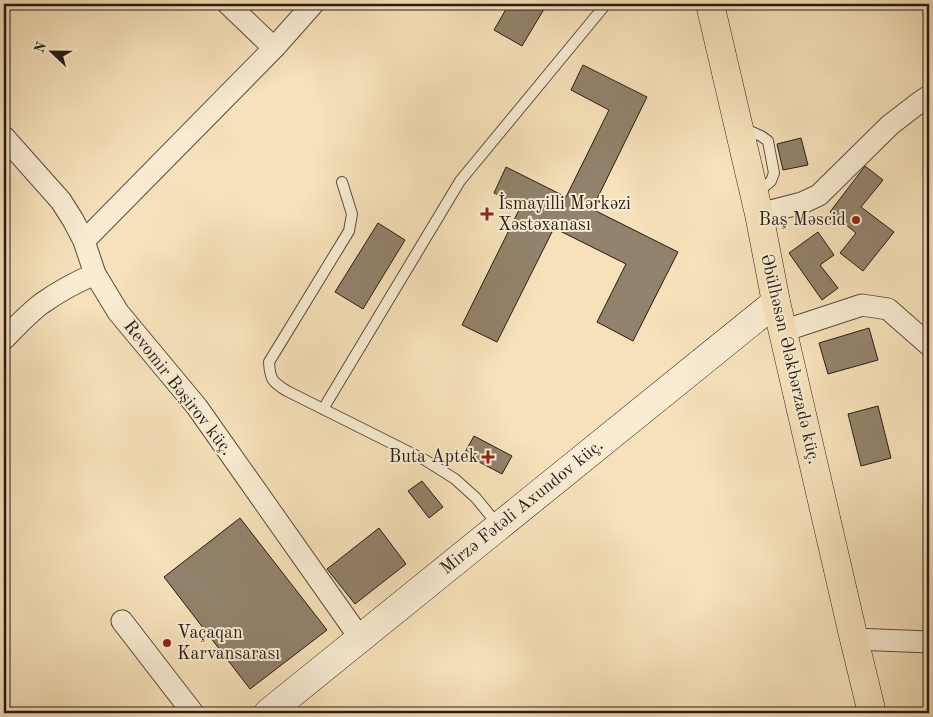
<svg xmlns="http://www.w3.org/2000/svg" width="933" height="717" font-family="'Old Standard TT',serif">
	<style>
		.building { fill: #92826b; stroke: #261b15 }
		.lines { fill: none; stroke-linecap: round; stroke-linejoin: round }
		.lane-casing { stroke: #5a4c3e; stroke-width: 12 }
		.street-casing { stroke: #5a4c3e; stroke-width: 23 }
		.secondary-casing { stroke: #261b15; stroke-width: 29 }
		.primary-casing { stroke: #261b15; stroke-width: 29 }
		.lane { stroke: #f9ecd2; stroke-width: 10 }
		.street { stroke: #f9ecd2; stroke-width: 21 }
		.secondary { stroke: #f9ecd2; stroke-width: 28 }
		.primary { stroke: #f6e1ba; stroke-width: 28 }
		.poi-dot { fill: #8f2418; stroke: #f9ecd2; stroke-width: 2 }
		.labels { text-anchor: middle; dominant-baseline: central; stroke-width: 4; stroke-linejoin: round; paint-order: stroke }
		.poi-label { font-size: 18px; fill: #261b15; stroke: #f9ecd2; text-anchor: start }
		.street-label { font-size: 18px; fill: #261b15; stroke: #f9ecd2 }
	</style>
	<rect width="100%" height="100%" fill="#f6e1ba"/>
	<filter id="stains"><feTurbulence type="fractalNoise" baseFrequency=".004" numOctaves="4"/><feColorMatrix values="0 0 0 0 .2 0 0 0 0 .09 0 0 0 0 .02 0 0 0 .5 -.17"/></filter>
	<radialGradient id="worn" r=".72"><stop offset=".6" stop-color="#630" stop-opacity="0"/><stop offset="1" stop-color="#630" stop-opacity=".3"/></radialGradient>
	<path class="building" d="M509,4H547L522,46L494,30Z
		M583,65L647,97L592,209L678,252L633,341L597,322L626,264L554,228L497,342L462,325L521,206L494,193L506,167L566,197L609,110L571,90Z
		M801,138L808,165L783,170L777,144Z
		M865,166L883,180L861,207L894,232L863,271L840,253L856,233L830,212Z
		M378,223L405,240L363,309L335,292Z
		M818,232L834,255L820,265L838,288L822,300L789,253Z
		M869,328L878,360L828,374L819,343Z
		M878,406L891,458L861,466L848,414Z
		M474,436L512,456L502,474L464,454Z
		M422,481L443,507L429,518L408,491Z
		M240,518L327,630L250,689L164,577Z
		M379,528L406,564L355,604L327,569Z"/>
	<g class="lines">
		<g class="lane-casing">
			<path id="lane" d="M743,128L761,136L768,141L774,173L771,181L757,193
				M342,182L352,214L349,231L269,362C270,379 272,382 287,391L425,460L455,479L476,498L498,525
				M323,409L460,181L606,4"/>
		</g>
		<g class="street-casing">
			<path id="street" d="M228,4L274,48
				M4,137L61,201L73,220L84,241L95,274L118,312L197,407L360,638
				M759,214L802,203L819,195L890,125L916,105L929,96
				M84,241L274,48L313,4
				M783,331L862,305L888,309L929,345
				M4,339C16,327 28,314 41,304C58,292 76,282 95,274
				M122,621L193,713
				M854,639L929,642"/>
		</g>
		<g class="secondary-casing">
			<path id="secondary" d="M268,713L776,302"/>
		</g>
		<g class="primary-casing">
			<path id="primary" d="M710,4L759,214L776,302L854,639L872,713"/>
		</g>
		<use href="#lane" class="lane"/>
		<use href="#street" class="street"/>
		<use href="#secondary" class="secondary"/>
		<use href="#primary" class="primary"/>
	</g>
	<g class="poi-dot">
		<path d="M484.5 206.5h5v5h5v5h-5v5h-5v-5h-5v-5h5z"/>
		<circle cx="856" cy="220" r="5"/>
		<path d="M485.5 449.5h5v5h5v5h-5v5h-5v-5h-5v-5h5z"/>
		<circle cx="167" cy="643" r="5"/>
	</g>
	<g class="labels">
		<g class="poi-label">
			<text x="498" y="204">İsmayilli Mərkəzi<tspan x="498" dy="21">Xəstəxanası</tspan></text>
			<text x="846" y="220" text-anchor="end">Baş Məscid</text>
			<text x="478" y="457" text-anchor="end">Buta Aptek</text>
			<text x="177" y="633">Vaçaqan<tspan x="177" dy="21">Karvansarası</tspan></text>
		</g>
		<g class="street-label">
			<text transform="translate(790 359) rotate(77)">Əbülhəsən Ələkbərzadə küç.</text>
			<text transform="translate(178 388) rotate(52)">Revomir Bəşirov küç.</text>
			<text transform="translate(522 507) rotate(-39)">Mirzə Fətəli Axundov küç.</text>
		</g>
	</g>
	<rect width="933" height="717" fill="none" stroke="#f6e1ba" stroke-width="20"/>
	<rect x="5" y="5" width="923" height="707" fill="none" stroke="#261b15" stroke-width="2.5"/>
	<rect x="10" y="10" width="913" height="697" fill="none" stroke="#261b15"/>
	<g transform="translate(52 52) rotate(292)" stroke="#f9ecd2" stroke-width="4" paint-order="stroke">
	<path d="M0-4L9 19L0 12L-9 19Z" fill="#261b15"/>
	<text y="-8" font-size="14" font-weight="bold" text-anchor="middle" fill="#261b15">N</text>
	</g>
	<rect width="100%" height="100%" filter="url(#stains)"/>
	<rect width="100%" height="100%" fill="url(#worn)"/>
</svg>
